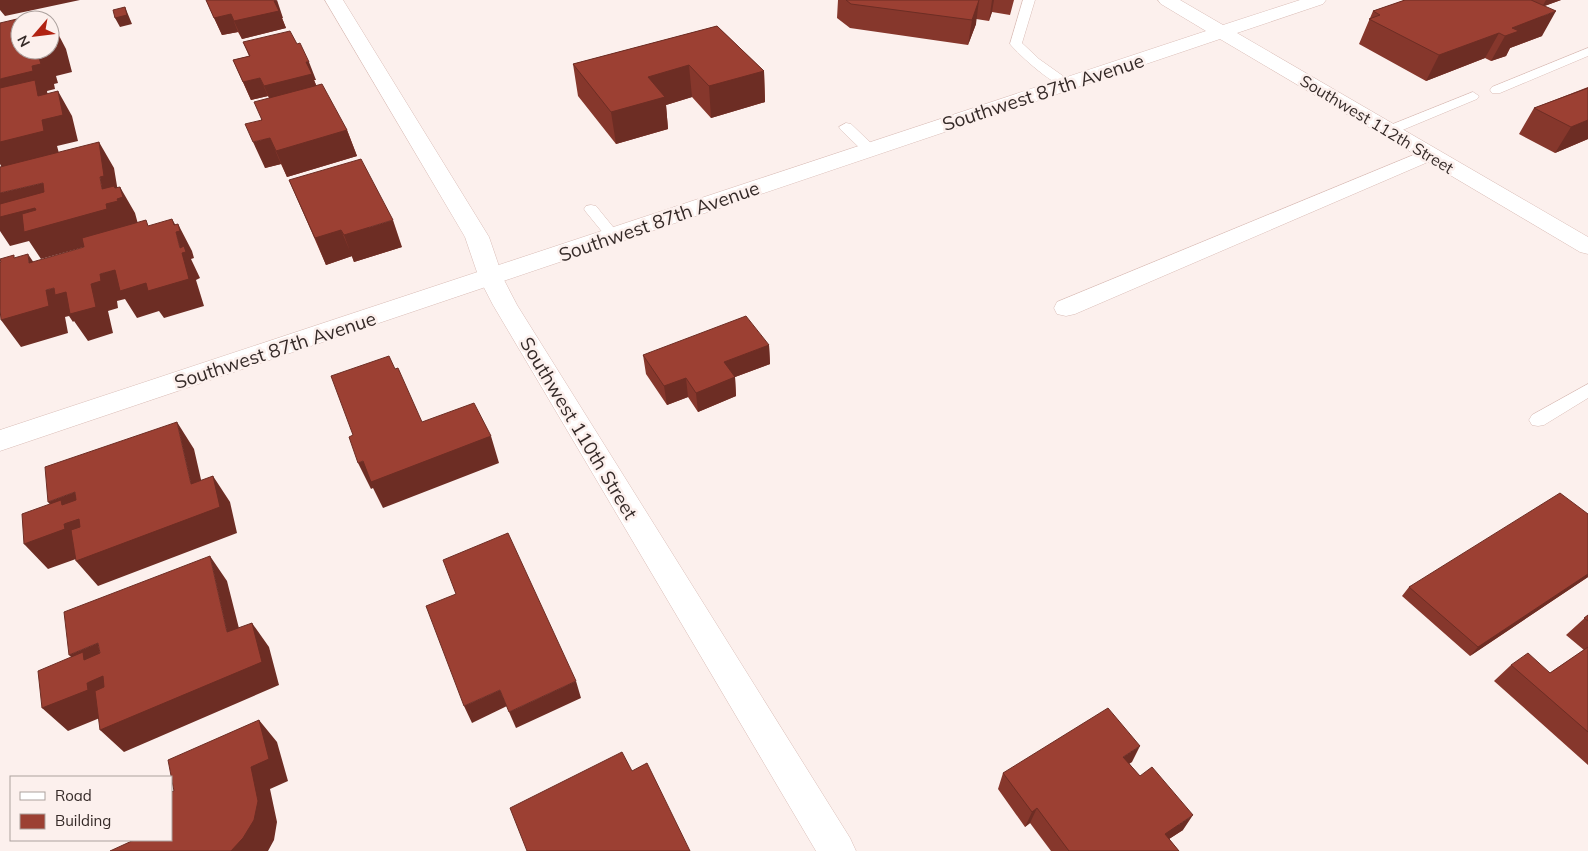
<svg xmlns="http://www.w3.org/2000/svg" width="1588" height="851" font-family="Mulish,sans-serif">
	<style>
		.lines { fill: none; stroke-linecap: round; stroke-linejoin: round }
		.service-casing { stroke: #dabdb7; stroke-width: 1 }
		.minor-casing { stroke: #dabdb7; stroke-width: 1 }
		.secondary-casing { stroke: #dabdb7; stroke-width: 1 }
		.service { fill: #fff; fill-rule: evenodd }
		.minor { fill: #fff; fill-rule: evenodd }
		.secondary { fill: #fff; fill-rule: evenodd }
		.wall { fill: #86372c }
		.shaded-wall { fill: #6d2d24 }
		.building { fill: #9c4033; stroke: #6d2d24 }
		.labels { text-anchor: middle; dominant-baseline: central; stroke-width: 5; stroke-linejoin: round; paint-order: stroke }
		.far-street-label { font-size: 16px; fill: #352a28; stroke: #fcf0ed }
		.street-label { font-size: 19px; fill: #352a28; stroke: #fcf0ed }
	</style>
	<rect width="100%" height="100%" fill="#fcf0ed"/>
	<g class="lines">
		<g class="service-casing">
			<path id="service" d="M1023,0H1035L1022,43L1039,59L1070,81L1072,84L1070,87C1057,90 1019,55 1010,44Z
				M1588,48V56L1500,93H1492L1490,90L1492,87Z
				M1473,92L1479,96L1477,99L1393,134H1383L1381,131L1383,128Z
				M846,123L851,124L875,147L877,150L875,153H865L841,130L839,127Z
				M591,205L596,206L618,233L620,236L618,239H608L586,212L584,209L586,206Z
				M1588,384V398L1544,425L1538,426L1532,425L1529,420L1532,415Z"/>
		</g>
		<g class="minor-casing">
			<path id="minor" d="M325,0H343L489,237L503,278L517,305L850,838L856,851H816L493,305L479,278L465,237Z
				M1428,149L1435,151L1439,155L1435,159L1075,314L1066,316L1057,314L1054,308L1057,302Z"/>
		</g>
		<g class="secondary-casing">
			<path id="secondary" d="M1158,0H1180L1223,25L1300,0H1326L1323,4L1237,33L1588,237V254L1580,252L1220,39L0,451V430L1206,31L1161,4Z"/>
		</g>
		<use href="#service" class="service"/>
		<use href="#minor" class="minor"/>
		<use href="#secondary" class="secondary"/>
	</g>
	<path class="wall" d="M206,0L283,18H282L286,28L242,39L238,32L222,35Z
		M838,0H1014L1010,15L992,12L989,21L976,19V24L968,45L850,28L837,18Z
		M1405,0H1561L1544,6L1542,36L1510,48L1506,56L1491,61L1485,58L1426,81L1359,44L1373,11Z
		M717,26L764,71L765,102L711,118L692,97L666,105L668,129L616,144L578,96L573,64Z
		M243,42L316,80H314L316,85L347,130L357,156L287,177L281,164L265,168L261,120L269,98L268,96L251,100L233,60L249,56Z
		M1588,87V139L1555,153L1519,134L1534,108Z
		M289,180L402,247L354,262L352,256L326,265Z
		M769,345L770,364L735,377L736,396L698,412L688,397L667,405L646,374L643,355Z
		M1588,514V577L1470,656L1402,596L1409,587Z
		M1588,615V765L1494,681L1511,665L1550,673L1584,650L1566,635Z
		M1132,762L1129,763L1183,830L1169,839L1179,851H1051L1030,823L1025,827L998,789L1003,773Z"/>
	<path class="shaded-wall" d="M0,0H80L5,16L0,10Z
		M277,0L283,18H282L286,28L242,39L234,21L274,1Z
		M979,0L976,24L968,45L972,20Z
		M992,0H994L992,12L989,21Z
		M1546,0H1561L1542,7Z
		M125,7L132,24L120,27L115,18Z
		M1556,11L1542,36L1510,48L1506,56L1491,61L1505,36L1512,28Z
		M231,14L238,32L222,35L214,18Z
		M53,24L66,49L72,72L56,76L58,83L54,84L55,89L47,91L48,97L58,91L72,116L78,141L57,146L60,157L4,171L0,164V79L32,66L39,58L42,51L50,50Z
		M1499,33L1485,58L1426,81L1439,55Z
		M306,62H309L316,80H314L319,92L272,104L264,86Z
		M689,65L692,97L666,105L668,129L616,144L611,112L648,77Z
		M764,71L765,102L711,118L709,86Z
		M260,78L268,96L251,100L243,82Z
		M1588,120V139L1555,153L1571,127Z
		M347,130L357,156L287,177L276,151Z
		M270,138L281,164L265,168L253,142Z
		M99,142L114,168L118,192L120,187L135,213L138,224L123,236L41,259L29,241L10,246L0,231V193L43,183L102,189L100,177Z
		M172,219L179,231L178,224L192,251L194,258L191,259L200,278L196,280L204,306L164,318L159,311L137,318L125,299L117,301L118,308L108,311L113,333L88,341L74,321L73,322L69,316L65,317L68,333L21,347L1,320L46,290L54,288L91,284L100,274L180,248Z
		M393,220L402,247L354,262L344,235Z
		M341,230L352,256L326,265L315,238Z
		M28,254L46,281L29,263Z
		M769,345L770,364L735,377L736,396L698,412L696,393L724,362Z
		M686,378L688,397L667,405L664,386Z
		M177,422L194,449L208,510L191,484Z
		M491,436L499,463L383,508L373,488L371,489L358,463L363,461Z
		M213,476L230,502L237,533L98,586L76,561Z
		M75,492L87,555L48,569L24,544L66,523L48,502Z
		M210,556L227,581L246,656L227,632Z
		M1588,574V577L1470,656L1478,647Z
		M252,623L269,647L279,685L124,752L100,730Z
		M98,643L112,713L68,731L42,708L87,683L93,678L69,655Z
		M576,681L581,698L516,728L509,712Z
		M500,690L507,706L472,723L464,706Z
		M259,720L277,742L288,781L270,789L277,822L274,840L268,851H231L251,767Z
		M1140,746L1132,762L1115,773L1123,757Z
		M1037,808L1030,823L1025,827L1032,812Z
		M1193,815L1183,830L1155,848L1165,834Z"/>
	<path class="building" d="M206,0H276L274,1L279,11L234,21L231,14L214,18Z
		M846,0H979L972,20L851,4Z
		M1405,0H1531L1556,11L1512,28L1519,31L1505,36L1499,33L1439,55L1369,19L1380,15L1373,11Z
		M125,7L127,15L115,18L113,10Z
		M34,15L35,20H20V50H45L42,51L43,57L39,58L41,64L32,66L33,71L0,79V23Z
		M50,24H53L58,47L50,49Z
		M717,26L764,71L709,86L689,65L648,77L665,97L611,112L573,64Z
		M290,31L297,44L300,43L309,62H306L312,74L264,86L260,78L243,82L233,60L250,56L243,42Z
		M35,80L38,96L58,91L63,115L42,120L44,131L0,142V88Z
		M322,84L347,130L276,151L270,138L253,142L245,124L262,120L254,102Z
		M1588,88V120L1571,127L1534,108Z
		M99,142L104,176L100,177L102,189L114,186L115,188L120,187L123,197L117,199L118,201L106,204L107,209L24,232L22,214L36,210L35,208L0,217V204L44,192L43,183L0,193V167Z
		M361,159L393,220L344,235L341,230L315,238L289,180Z
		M172,219L174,225L178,224L180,231L176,232L180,248L184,246L186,252L182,253L189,279L148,291L146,283L120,291L115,270L100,274L101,281L91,284L96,307L70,314L66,292L55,295L54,288L46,290L49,306L1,320L0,309V262H1L0,259L14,255V258L28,254L29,263L84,247L82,238L146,220L148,226Z
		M746,316L769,345L724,362L735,377L696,393L686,378L664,386L643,355Z
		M389,356L395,369L398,368L422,422L474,403L491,436L371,482L363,461L358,463L349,437L353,435L331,376Z
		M177,422L191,484L213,476L220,507L76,561L71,530L80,527L79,519L64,524L65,529L24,544L22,514L61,500L62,505L76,500L75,492L48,502L45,467Z
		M1560,493L1588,514V574L1478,647L1409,587Z
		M508,533L576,681L509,712L500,690L464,706L426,606L456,594L443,560Z
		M210,556L227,632L252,623L262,662L100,730L95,691L104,687L103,676L87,683L88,690L42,708L38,671L83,652L84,660L100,653L98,643L69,655L64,612Z
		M1588,615V621L1584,618Z
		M1588,647V732L1511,665L1528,653L1550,673Z
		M1108,708L1140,746L1123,757L1140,776L1152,767L1193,815L1165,834L1179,851H1069L1037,808L1032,812L1003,773Z
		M259,720L269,759L251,767L258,801L254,820L243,838L231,851H110L134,840H171V792L174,791L168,760Z
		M622,752L632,771L647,763L690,851H527L510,808Z"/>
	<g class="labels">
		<g class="far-street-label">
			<text transform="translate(1377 124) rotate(31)">Southwest 112th Street</text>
		</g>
		<g class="street-label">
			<text transform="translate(1043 92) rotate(-18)">Southwest 87th Avenue</text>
			<text transform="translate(659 221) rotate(-19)">Southwest 87th Avenue</text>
			<text transform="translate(275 350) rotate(-18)">Southwest 87th Avenue</text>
			<text transform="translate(579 428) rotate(59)">Southwest 110th Street</text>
		</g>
	</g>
	<rect x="10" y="776" width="162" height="65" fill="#fcf0ed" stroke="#aca19e"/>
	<rect x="20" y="792" width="25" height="8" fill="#ffffff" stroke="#aca19e"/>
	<text x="55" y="801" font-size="15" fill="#352a28">Road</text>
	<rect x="20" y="814" width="25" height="15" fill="#9c4033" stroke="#aca19e"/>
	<text x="55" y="826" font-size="15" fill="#352a28">Building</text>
	<g transform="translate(35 35) rotate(242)"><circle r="24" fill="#fcf0ed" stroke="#aca19e"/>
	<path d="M0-4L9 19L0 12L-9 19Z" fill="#b12313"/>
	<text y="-8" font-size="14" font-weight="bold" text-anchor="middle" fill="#352a28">N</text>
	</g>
</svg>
